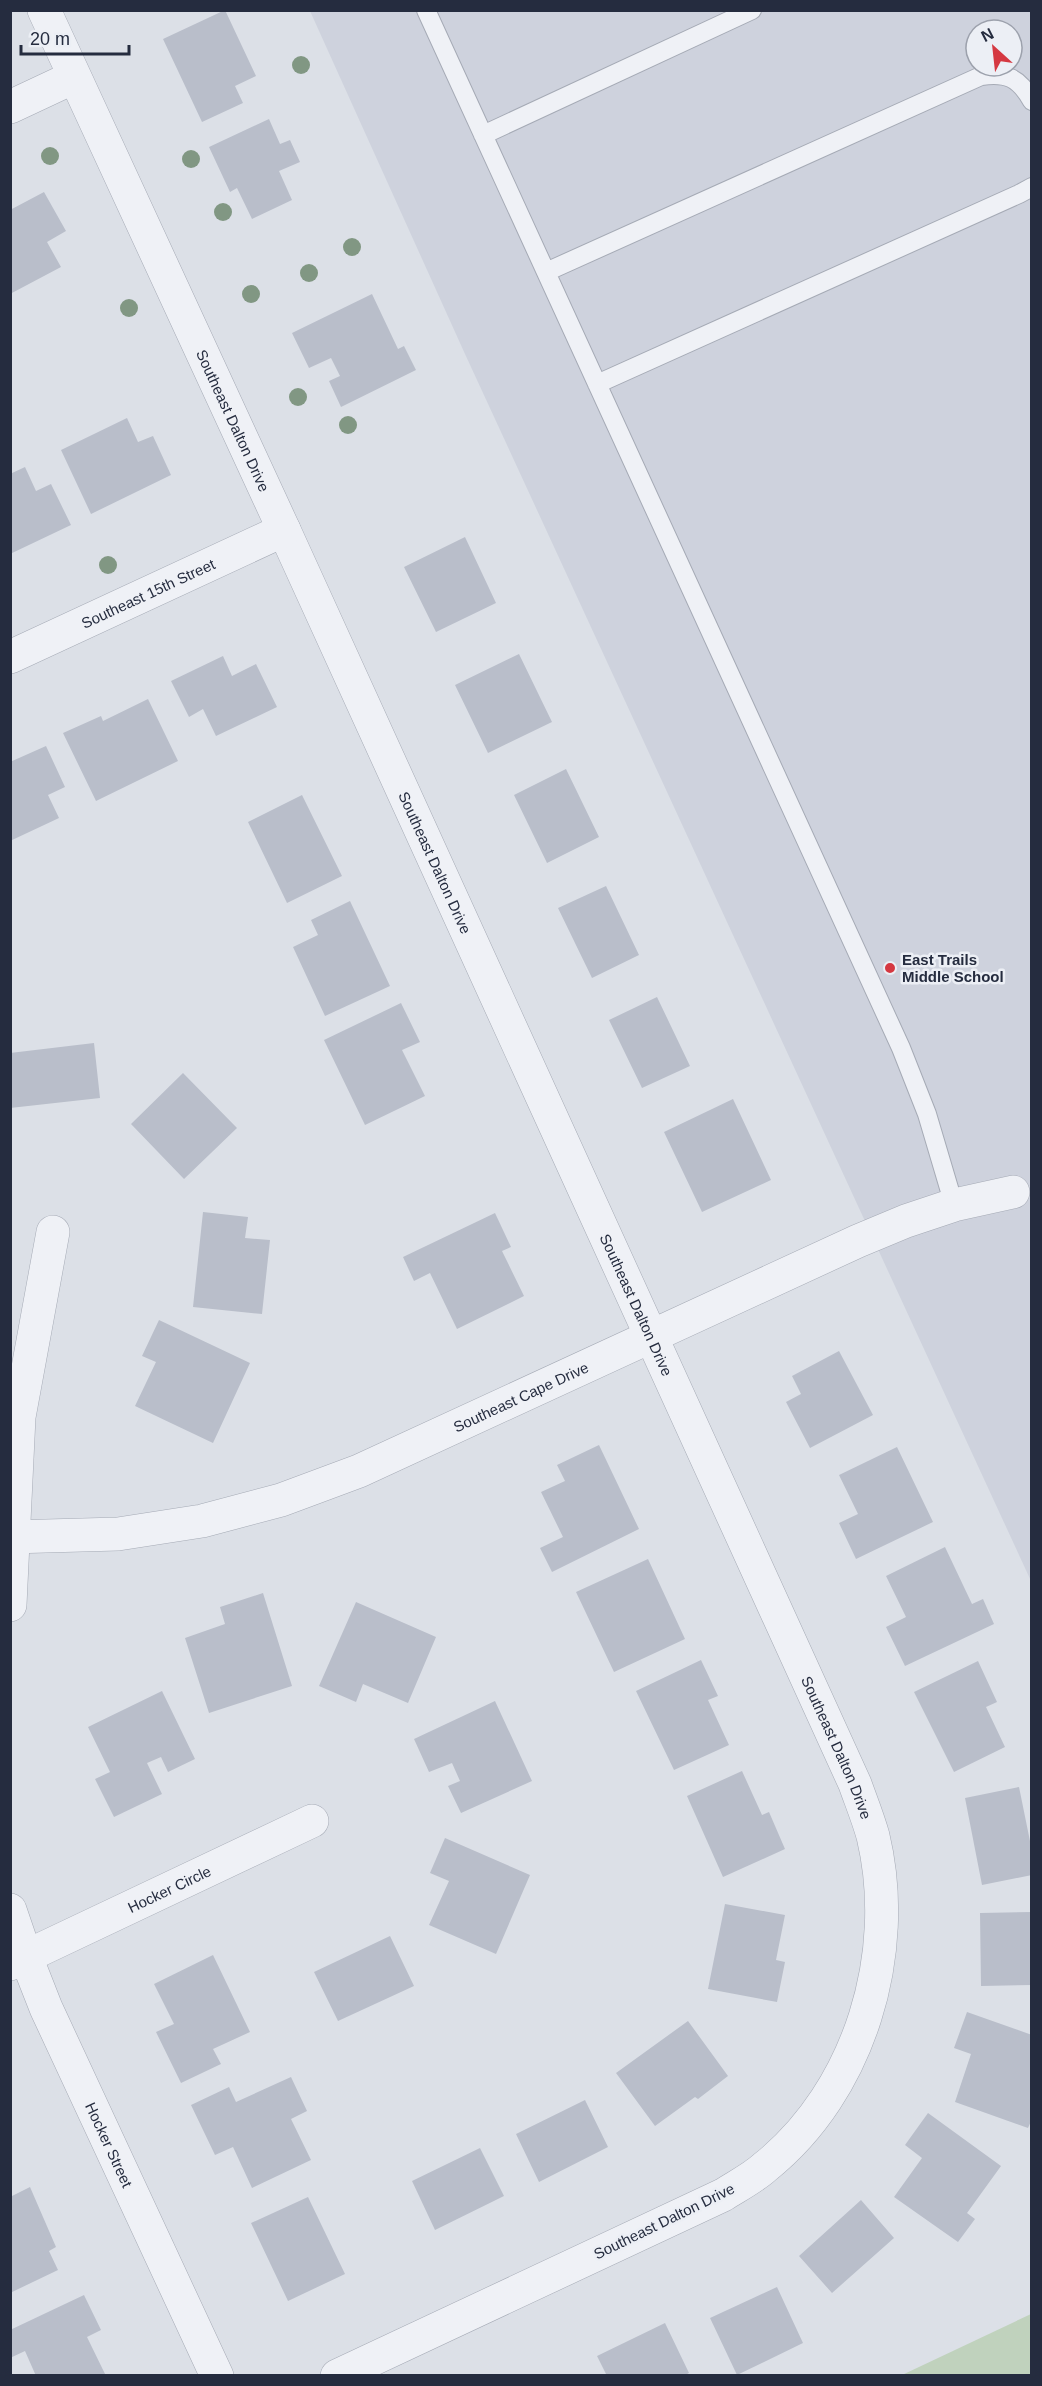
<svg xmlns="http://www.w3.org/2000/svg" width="1042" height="2386" font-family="Helvetica,sans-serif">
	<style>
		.built { fill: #ced2dd; fill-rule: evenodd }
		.grass { fill: #c0d2bd }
		.building { fill: #b9beca }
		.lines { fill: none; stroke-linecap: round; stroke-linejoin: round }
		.service-casing { stroke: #a5aab5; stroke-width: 20 }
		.minor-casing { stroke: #a5aab5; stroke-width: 34 }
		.service { stroke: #eff1f6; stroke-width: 18 }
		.minor { stroke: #eff1f6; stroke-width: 33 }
		.tree { fill: #819783 }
		.poi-dot { fill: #d53841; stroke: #eceff5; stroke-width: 2 }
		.labels { text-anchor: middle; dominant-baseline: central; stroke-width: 5; stroke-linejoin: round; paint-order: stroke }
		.street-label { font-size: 15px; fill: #252c3f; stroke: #eceff5 }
		.poi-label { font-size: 15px; font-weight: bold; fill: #252c3f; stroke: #eceff5; text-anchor: start }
	</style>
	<rect width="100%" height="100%" fill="#dce0e7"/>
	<path class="built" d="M310,11H1031V1581L465,354ZM976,30H1012V66H976Z"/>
	<path class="grass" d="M1031,2314V2375H902Z"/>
	<path class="building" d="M225,10L256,76L235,86L243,103L202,122L163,39Z
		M269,119L280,144L290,140L300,162L279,171L292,200L252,219L237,188L230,192L209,147Z
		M44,192L66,231L47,242L61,267L10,294V210Z
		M372,294L398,349L404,346L416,370L341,407L329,381L340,376L331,358L309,368L292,333Z
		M127,418L138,442L153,436L171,475L91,514L61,450Z
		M25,467L36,491L51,484L71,525L10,554V474Z
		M465,537L496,603L436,632L404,567Z
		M519,654L552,722L488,753L455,685Z
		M223,656L232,676L256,664L277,707L216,736L203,709L189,717L171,681Z
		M148,699L178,761L96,801L63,733L101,716L103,721Z
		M46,746L65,787L48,795L59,818L10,841V762Z
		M566,769L599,837L547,863L514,795Z
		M302,795L342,876L287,903L248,822Z
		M606,886L639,955L592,978L558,908Z
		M350,901L390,986L325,1016L293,947L318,935L311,920Z
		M657,997L690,1066L642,1088L609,1020Z
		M401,1003L420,1042L402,1050L425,1096L365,1125L324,1040Z
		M94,1043L100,1098L10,1108V1053Z
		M183,1073L237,1128L184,1179L131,1124Z
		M733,1099L771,1180L702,1212L664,1132Z
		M203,1212L248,1217L245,1238L270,1240L262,1314L193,1307Z
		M495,1213L511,1247L502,1251L524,1296L457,1329L430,1273L414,1281L403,1257Z
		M159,1320L250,1363L213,1443L135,1406L156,1362L142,1356Z
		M839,1351L873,1415L810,1448L786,1402L801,1394L792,1376Z
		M599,1445L639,1529L552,1572L540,1548L563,1537L541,1492L565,1481L557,1465Z
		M897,1447L933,1522L856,1559L839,1523L858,1514L839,1475Z
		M945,1547L972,1604L983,1599L994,1624L905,1666L886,1627L906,1617L886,1576Z
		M648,1559L685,1639L614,1672L576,1592Z
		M263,1593L292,1686L209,1713L185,1638L225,1624L220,1607Z
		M356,1602L436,1637L408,1703L363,1684L356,1702L319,1686Z
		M701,1660L718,1696L708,1700L729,1745L674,1770L636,1691Z
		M978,1661L997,1702L986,1707L1005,1747L954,1772L914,1692Z
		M162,1691L195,1759L168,1772L161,1757L147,1763L162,1794L114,1817L95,1779L110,1772L88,1727Z
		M495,1701L532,1781L461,1813L448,1786L460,1781L452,1763L429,1772L414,1739Z
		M742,1771L762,1815L769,1812L785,1849L723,1877L687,1796Z
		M1019,1787L1032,1851V1875L982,1885L965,1798Z
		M445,1838L530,1875L496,1954L429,1925L449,1881L430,1873Z
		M725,1904L785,1915L776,1960L785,1962L777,2002L708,1989Z
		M1032,1912V1985L981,1986L980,1913Z
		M390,1936L414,1986L338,2021L314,1972Z
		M213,1955L250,2032L213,2049L221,2064L181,2083L156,2032L174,2024L154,1984Z
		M967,2012L1032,2035V2119L1028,2128L955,2102L971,2054L954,2048Z
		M688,2021L728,2076L698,2099L695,2097L655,2126L616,2073Z
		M291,2077L307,2111L291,2119L311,2160L252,2188L233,2147L215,2155L191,2105L229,2087L236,2102Z
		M585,2100L608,2147L539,2182L516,2134Z
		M928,2113L1001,2166L967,2213L975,2219L958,2242L894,2197L922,2158L905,2145Z
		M480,2148L504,2196L435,2230L412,2181Z
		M30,2187L56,2247L49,2251L58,2270L10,2293V2197Z
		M308,2197L345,2274L288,2301L251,2223Z
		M861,2200L894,2238L832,2293L799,2256Z
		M777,2287L803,2343L737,2375L710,2318Z
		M84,2295L101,2330L87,2337L106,2376H36L25,2351L10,2358V2330Z
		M665,2323L689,2373L683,2376H607L597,2356Z"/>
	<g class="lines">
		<g class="service-casing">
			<path id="service" d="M426,10L901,1048L927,1114L954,1205
				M483,135L752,10
				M546,272L981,76C1007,72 1019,78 1032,101
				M597,384L1019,194L1032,187"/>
		</g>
		<g class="minor-casing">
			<g id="minor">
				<path id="s1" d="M44,10L284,530L855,1784C861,1801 868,1818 873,1836C901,1953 860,2091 765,2167C753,2178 737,2186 723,2195L337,2376"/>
				<path d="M10,107L74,77"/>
				<path id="s2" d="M10,657L284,530"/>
				<path id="s3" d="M10,1537L118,1534L202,1521L281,1500L359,1471L858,1241L906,1221L954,1205L1013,1192"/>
				<path d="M10,1605L19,1417L53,1232"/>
				<path id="s4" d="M10,1910L26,1957L46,2008L217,2376"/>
				<path id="s5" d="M10,1964L312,1821"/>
			</g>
		</g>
		<use href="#service" class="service"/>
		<use href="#minor" class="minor"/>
	</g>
	<g class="tree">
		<circle cx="301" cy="65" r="9"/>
		<circle cx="50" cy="156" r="9"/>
		<circle cx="191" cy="159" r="9"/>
		<circle cx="223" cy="212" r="9"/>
		<circle cx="352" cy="247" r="9"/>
		<circle cx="309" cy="273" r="9"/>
		<circle cx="251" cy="294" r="9"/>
		<circle cx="129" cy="308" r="9"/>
		<circle cx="298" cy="397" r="9"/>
		<circle cx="348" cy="425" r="9"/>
		<circle cx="108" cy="565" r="9"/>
	</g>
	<circle class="poi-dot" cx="890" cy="968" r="6"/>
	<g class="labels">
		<g class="street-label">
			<text stroke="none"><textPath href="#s1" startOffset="452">Southeast Dalton Drive</textPath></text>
			<text stroke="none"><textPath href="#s2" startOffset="152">Southeast 15th Street</textPath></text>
			<text stroke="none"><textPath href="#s1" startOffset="938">Southeast Dalton Drive</textPath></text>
			<text stroke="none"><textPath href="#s1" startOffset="1424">Southeast Dalton Drive</textPath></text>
			<text stroke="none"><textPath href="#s3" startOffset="536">Southeast Cape Drive</textPath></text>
			<text stroke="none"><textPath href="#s1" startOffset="1910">Southeast Dalton Drive</textPath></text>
			<text stroke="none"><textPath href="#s5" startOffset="176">Hocker Circle</textPath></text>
			<text stroke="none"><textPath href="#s4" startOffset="255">Hocker Street</textPath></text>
			<text transform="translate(664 2221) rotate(-26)">Southeast Dalton Drive</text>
		</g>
		<g class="poi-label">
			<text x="902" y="959">East Trails<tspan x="902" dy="17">Middle School</tspan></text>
		</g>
	</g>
	<rect width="1042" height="2386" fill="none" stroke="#252c3f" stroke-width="24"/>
	<g transform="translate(994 48) rotate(333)"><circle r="28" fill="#eceff5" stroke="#9ca1ac" stroke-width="1.5"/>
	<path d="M0-4.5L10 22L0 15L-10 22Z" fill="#d53841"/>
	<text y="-9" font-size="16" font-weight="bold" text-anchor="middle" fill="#252c3f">N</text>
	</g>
	<path d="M21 45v9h108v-9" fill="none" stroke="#252c3f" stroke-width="3"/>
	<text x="30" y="45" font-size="18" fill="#252c3f" stroke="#eceff5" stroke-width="4.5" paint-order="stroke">20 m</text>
</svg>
